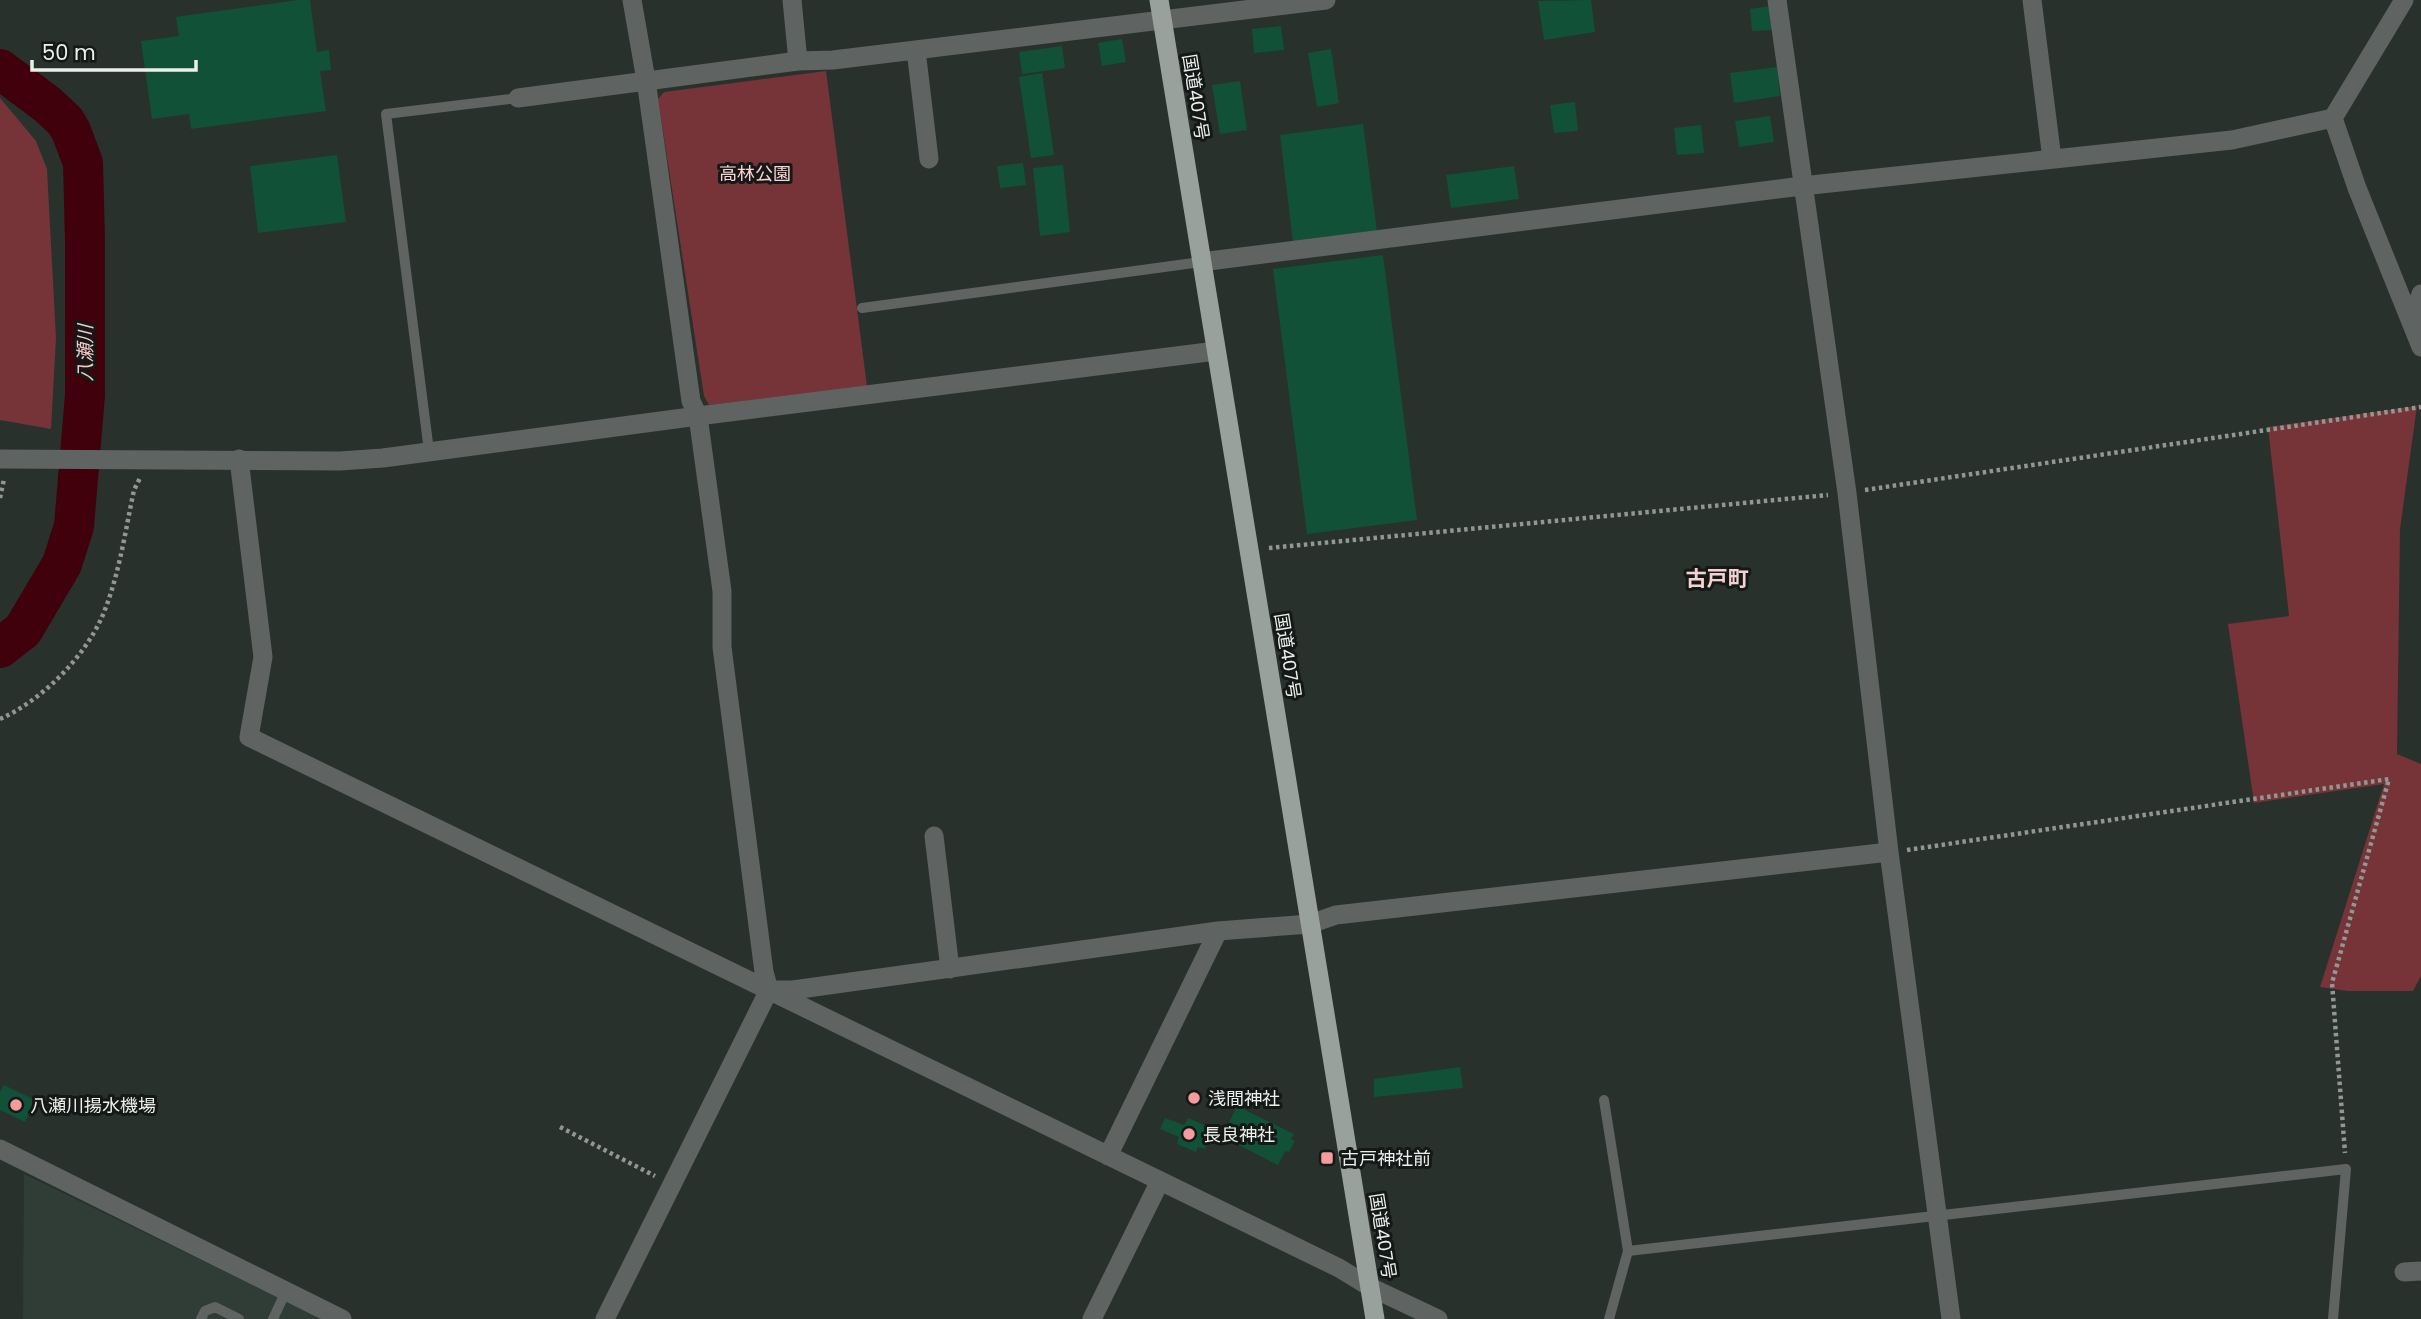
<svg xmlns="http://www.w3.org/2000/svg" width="2421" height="1319" font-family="Poppins,'Noto Sans JP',sans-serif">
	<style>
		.built { fill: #2f3d36 }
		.green { fill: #763338 }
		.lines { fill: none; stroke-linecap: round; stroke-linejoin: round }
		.river { stroke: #40000c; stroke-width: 40 }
		.building { fill: #115138 }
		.path { stroke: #919793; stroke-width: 4.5; stroke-dasharray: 3.5 3.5; stroke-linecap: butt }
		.service { stroke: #5f6361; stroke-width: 10 }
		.minor { stroke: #5f6361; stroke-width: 19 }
		.tertiary { stroke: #5f6361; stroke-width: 19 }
		.trunk { stroke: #98a19c; stroke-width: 19 }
		.poi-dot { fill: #f59b9e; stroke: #141816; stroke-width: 2.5 }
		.labels { text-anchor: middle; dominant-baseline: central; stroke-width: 6; stroke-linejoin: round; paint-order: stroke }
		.street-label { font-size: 18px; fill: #ebf0ed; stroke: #141816 }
		.park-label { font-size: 18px; fill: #fed1d2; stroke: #141816 }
		.poi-label { font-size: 18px; fill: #ebf0ed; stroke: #141816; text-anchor: start }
		.water-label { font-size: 19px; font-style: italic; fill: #f6cacb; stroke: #141816 }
		.quarter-label { font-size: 21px; font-weight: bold; fill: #f5d1d1; stroke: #141816 }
	</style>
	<rect width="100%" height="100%" fill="#29312c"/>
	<path class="built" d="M24,1174L283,1300L321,1319H23Z"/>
	<path class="green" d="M826,71L867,386L709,405L704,396L658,99L664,92Z
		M0,98L36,141L47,169L56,338L51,429L0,420Z
		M2417,406L2400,529L2397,754L2421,764V976L2413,991H2348L2320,987L2384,784L2254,803L2228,624L2289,616L2268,427Z"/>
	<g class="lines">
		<path class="river" d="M0,69L48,105L65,121L71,131L83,163L85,241V395L74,526L62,564L23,630L0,648"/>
	</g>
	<path class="building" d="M298,0H310L317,52L329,50L331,70L320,71L326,111L191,129L189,114L152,119L141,41L179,36L176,17Z
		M1591,0L1595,32L1544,40L1538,1Z
		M1771,6L1773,30L1752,31L1750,9Z
		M1281,26L1284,50L1254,53L1252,29Z
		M1122,39L1126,62L1102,66L1098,43Z
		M1062,46L1065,68L1022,74L1019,52Z
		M1331,49L1339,103L1317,107L1308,53Z
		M1777,67L1780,96L1734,103L1730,73Z
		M1042,73L1054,155L1031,158L1019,77Z
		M1240,81L1247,130L1220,134L1212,85Z
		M1575,102L1578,131L1554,133L1550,105Z
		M1770,116L1774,142L1739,147L1735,121Z
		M1363,124L1377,231L1293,242L1280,135Z
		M1701,125L1704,153L1677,155L1674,128Z
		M337,155L346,222L258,233L250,166Z
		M1023,163L1026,185L1000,188L997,166Z
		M1063,165L1070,232L1040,236L1033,168Z
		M1514,166L1519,199L1451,208L1446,175Z
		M1383,255L1417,520L1307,534L1273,269Z
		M1460,1067L1463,1088L1374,1097V1079Z
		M4,1085L35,1100L25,1122L0,1110V1092Z
		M1237,1106L1294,1134L1291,1139L1295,1141L1289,1152L1285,1151L1278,1165L1233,1142L1235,1138L1224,1133Z
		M1165,1118L1184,1125L1188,1118L1207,1126L1204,1132L1211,1135L1205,1149L1198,1147L1196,1152L1177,1144L1179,1137L1160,1129Z"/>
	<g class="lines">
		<path class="path" d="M1865,490L2421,407
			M0,498L4,479
			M1269,548L1828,495
			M0,719C42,700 83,659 102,617C119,577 125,532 134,490L140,478
			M1907,850L2389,779L2332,983L2345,1153
			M560,1127L655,1176"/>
		<path class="service" d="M862,308L1201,262
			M429,451L386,114L518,98
			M1604,1100L1628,1251L1609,1319
			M1628,1251L2346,1169L2333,1319
			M201,1319L205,1311L215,1307L239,1319
			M273,1319L286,1291"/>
		<path class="minor" d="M792,0L798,61
			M1777,0L1847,493L1889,852L1951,1319
			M2032,0L2052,159
			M916,50L929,159
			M518,98L798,61L833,60L1326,0
			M2333,118L2357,188L2421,347
			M1201,262L1802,186L2232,140L2333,118L2404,0
			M2412,322L2421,294
			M239,459L263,657L249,737L1339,1268L1370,1287L1438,1319
			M934,836L950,969
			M774,990H793L1218,931L1310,924L1336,915L1889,852
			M0,1149L342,1319
			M1108,1156L1218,931
			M2404,1272L2421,1271
			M605,1319L769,990L764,972L722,647V591L698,416L691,401L646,80L632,0
			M1092,1319L1160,1181"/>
		<path class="tertiary" d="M0,459L340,461L383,458L698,416L1216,351"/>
		<path class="trunk" d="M1159,0L1375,1319"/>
	</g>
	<g class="poi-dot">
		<circle cx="1194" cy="1098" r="7"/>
		<circle cx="16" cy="1105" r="7"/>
		<circle cx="1189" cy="1134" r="7"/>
		<rect x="1320" y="1151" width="14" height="14" rx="3.5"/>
	</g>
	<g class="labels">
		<g class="street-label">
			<text transform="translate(1196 97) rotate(81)">国道407号</text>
			<text transform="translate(1288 656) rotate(81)">国道407号</text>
			<text transform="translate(1383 1236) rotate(81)">国道407号</text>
		</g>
		<g class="park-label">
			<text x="755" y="173">高林公園</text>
		</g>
		<g class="poi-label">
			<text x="1208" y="1098">浅間神社</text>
			<text x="30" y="1105">八瀬川揚水機場</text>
			<text x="1203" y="1134">長良神社</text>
			<text x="1341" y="1158">古戸神社前</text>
		</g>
		<g class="water-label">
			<text transform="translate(85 353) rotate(-90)">八瀬川</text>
		</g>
		<g class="quarter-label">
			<text x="1717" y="578">古戸町</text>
		</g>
	</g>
	<path d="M32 60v10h164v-10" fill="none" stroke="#ebf0ed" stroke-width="3.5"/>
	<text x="42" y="60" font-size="21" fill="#ebf0ed" stroke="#141816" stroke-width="5" paint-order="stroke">50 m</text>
</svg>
